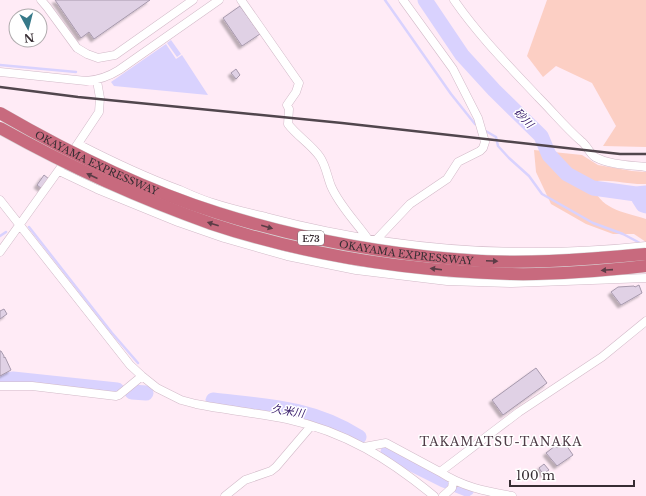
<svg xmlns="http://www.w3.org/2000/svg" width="646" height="496" font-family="'Libre Baskerville','Noto Sans JP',serif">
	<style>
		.green { fill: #fccfc4 }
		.water { fill: #d9d2fe }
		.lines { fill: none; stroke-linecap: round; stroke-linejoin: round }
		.stream { stroke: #d9d2fe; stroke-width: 2.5 }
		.river { stroke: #d9d2fe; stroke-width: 15 }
		.building { fill: #e0d1e5; stroke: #a799ad; filter: url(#shadow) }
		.minor-casing { stroke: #d2bac8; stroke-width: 9 }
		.minor { stroke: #fff; stroke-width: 8 }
		.rail { stroke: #51464d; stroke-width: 2.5 }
		.highway-bridge-casing { stroke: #d7d5d6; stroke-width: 13; stroke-linecap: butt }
		.highway-bridge { stroke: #c86a7e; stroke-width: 12 }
		.oneway { fill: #5b3c46 }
		.labels { text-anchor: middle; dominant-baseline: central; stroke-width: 3; stroke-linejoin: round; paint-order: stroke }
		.shield { fill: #fff; stroke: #736c70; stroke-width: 1 }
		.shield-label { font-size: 9px; font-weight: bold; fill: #372d33 }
		.street-label { font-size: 10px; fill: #372d33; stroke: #fff }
		.water-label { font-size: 11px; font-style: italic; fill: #321667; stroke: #fff }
		.quarter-label { font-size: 12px; letter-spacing: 1px; fill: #4f3c47; stroke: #fff }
	</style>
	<defs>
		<filter id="shadow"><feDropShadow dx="-3" dy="3" stdDeviation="1" flood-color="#0004"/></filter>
	</defs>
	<rect width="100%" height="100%" fill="#ffebf6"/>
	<path class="green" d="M547,0H646V147L603,146L616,126L592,83L556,66L543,77L527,56Z
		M534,150L582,155L598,165L632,171L646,172V184C627,185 610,178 591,182C600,210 621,211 646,219V242L634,234H613L586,224L551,204L536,172Z"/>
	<path class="water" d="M171,40L181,54L177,57L167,43Z
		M166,44L176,59L182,55L208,95L114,86L111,82Z"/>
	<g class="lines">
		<path class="stream" d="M385,0L451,94L475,124
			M0,65L76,72
			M484,130L496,137L498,146L509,158L529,176L542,194L593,223L623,234L640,243
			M29,227L112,333L138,363
			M0,236L6,232"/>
		<path class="river" d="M425,0L462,55L494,90L541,136L549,155L567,174L593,188L636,194L646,193
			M636,194L643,205L646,206
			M0,381L13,379L117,390
			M132,392L146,393
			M213,400C266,406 312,407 359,437
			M388,452L444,480L467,489"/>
	</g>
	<path class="building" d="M55,0H150L94,39L89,32L81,38Z
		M240,6L260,34L242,46L223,18Z
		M236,69L240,75L236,79L231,73Z
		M44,175L49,179L42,189L37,185Z
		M639,285L642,293L621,305L611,292L618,287L634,286L635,287Z
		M4,309L7,314L0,319V311Z
		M0,351H1L4,356V358L5,357L11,370L0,376Z
		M536,368L547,383L503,415L492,400Z
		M564,442L573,455L557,466L546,453L555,446L557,448Z
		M544,464L549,470L543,474L539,468Z"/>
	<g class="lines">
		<g class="minor-casing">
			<path id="minor" d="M41,0L47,7L77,48L87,54L98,58L115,55L193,0
				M241,0L299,83L296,92L287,105L289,109L288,124C297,136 311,144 320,157C326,166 327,176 331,186C339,205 356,222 368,239
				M454,0C479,36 508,65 538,97C553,112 565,127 581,141C587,145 589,153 595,157C610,165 630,165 646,167
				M0,72L86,81C99,80 108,77 119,70L219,0
				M78,144C111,161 145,177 180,190C191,195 202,200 213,203C231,209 249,213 266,217C391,250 517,260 646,246
				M75,148L99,112L100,98L97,81
				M59,171L97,189L178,222L224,238L287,256L356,270L447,281L512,283L646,278
				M0,200L130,365L142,376L157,388L181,400L196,404C226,410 257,413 287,419C346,432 389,459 434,496
				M376,240L410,204L447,179L458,162L480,151L483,148L485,142L478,118L453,69L403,0
				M0,252L61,167
				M0,386H32L116,396L119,395L142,376
				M364,447L386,443L440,472L519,412L602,357L646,321
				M440,472C463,487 484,491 512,496
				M225,496L245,480L271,471L276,467L311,426
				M443,496L452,488L453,481"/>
		</g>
		<use href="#minor" class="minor"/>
		<path class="rail" d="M0,87L78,97L342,123L620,154H646"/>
		<g class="highway-bridge-casing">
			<g id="highway-bridge">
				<path id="s1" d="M0,113C69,153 142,189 218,213C294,237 374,252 453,259C517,265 582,260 646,254"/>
				<path d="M0,128C68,166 138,198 212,224C308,256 411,271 511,274C556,275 601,271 646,266"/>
			</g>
		</g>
		<use href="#highway-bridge" class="highway-bridge"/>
	</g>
	<defs><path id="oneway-solid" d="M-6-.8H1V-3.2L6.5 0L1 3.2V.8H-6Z"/></defs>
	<g class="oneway">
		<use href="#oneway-solid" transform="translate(92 176) rotate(-156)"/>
		<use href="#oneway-solid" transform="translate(213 224) rotate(-162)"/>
		<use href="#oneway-solid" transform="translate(267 227) rotate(16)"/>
		<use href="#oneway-solid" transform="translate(492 261) rotate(2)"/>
		<use href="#oneway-solid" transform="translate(436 269) rotate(-173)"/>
		<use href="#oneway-solid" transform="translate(607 270) rotate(176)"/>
	</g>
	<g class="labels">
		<rect class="shield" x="298" y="231" width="26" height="14" rx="3"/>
		<g class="shield-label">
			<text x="311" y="238">E73</text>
		</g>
		<g class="street-label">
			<text stroke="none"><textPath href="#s1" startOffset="109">OKAYAMA EXPRESSWAY</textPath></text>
			<text stroke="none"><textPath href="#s1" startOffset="433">OKAYAMA EXPRESSWAY</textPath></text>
		</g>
		<g class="water-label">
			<text transform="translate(524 118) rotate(46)">砂川</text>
			<text transform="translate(288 411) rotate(9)">久米川</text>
		</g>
		<g class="quarter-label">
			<text x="501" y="441">TAKAMATSU-TANAKA</text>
		</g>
	</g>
	<g transform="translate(28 28) rotate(173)"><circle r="19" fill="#ffffff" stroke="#afabad"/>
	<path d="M0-3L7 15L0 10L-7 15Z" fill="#367989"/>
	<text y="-6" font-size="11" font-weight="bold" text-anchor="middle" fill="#372d33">N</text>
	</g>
	<path d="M510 480v6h124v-6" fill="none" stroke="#372d33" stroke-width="2"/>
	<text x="516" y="480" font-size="12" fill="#372d33" stroke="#ffffff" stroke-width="3" paint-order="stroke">100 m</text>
</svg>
